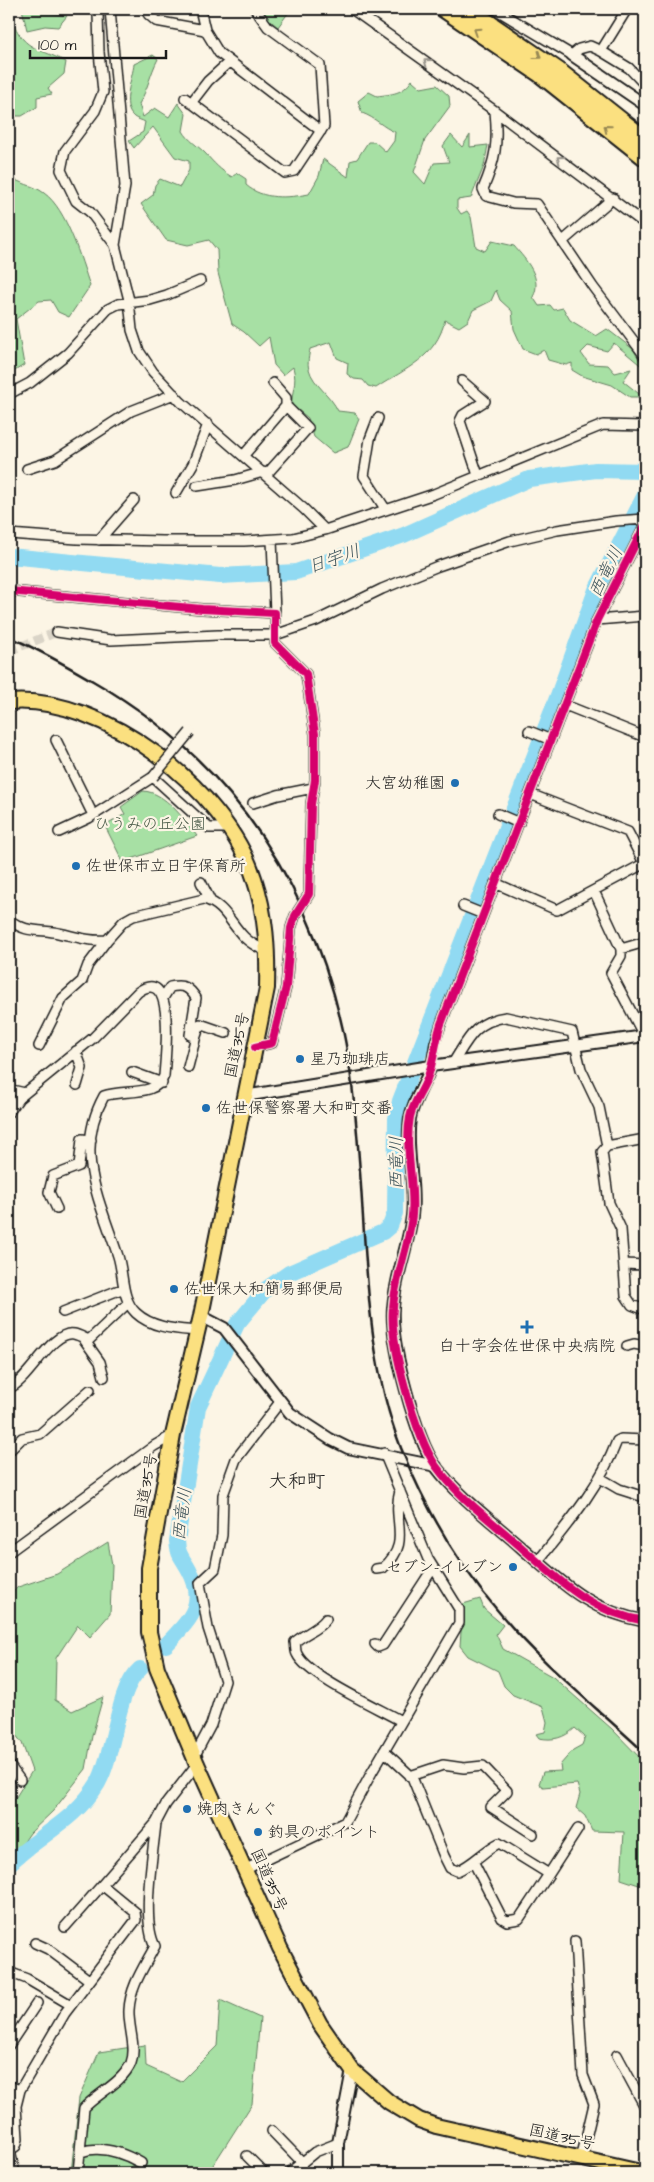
<svg xmlns="http://www.w3.org/2000/svg" width="654" height="2182" font-family="'Architects Daughter','Klee One',sans-serif">
	<style>
		.green { fill: #a7e0a4; stroke: #627e60 }
		.lines { fill: none; stroke-linecap: round; stroke-linejoin: round }
		.river { stroke: #91daf2; stroke-width: 16 }
		.minor-tunnel { stroke: #dad4c7; stroke-width: 9; stroke-dasharray: 9 4.5; stroke-linecap: butt }
		.minor-casing { stroke: #1c1c1c; stroke-width: 12 }
		.tertiary-casing { stroke: #1c1c1c; stroke-width: 14 }
		.trunk-casing { stroke: #1c1c1c; stroke-width: 18 }
		.motorway-casing { stroke: #1c1c1c; stroke-width: 19 }
		.minor { stroke: #fcf5e5; stroke-width: 9 }
		.tertiary { stroke: #fcf5e5; stroke-width: 10 }
		.trunk { stroke: #fbe080; stroke-width: 14 }
		.motorway { stroke: #fbe080; stroke-width: 15 }
		.rail { stroke: #1c1c1c; stroke-width: 2.5 }
		.minor-bridge-casing { stroke: #1c1c1c; stroke-width: 12; stroke-linecap: butt }
		.minor-bridge { stroke: #fcf5e5; stroke-width: 9 }
		.cycleway-casing { stroke: #fcf5e5; stroke-width: 11 }
		.cycleway { stroke: #d6006c; stroke-width: 8 }
		.oneway { stroke: #978853 }
		.oneway2 { stroke: #97938b }
		.poi-dot { fill: #1f6fb2; stroke: #fcf5e5; stroke-width: 2 }
		.labels { text-anchor: middle; dominant-baseline: central; stroke-width: 4.5; stroke-linejoin: round; paint-order: stroke }
		.poi-label { font-size: 16px; fill: #1c1c1c; stroke: #fcf5e5; text-anchor: start }
		.park-label { font-size: 16px; fill: #465745; stroke: #fcf5e5 }
		.street-label { font-size: 16px; fill: #1c1c1c; stroke: #fcf5e5 }
		.water-label { font-size: 18px; font-style: italic; fill: #3f555c; stroke: #fcf5e5 }
		.quarter-label { font-size: 19px; fill: #1c1c1c; stroke: #fcf5e5 }
	</style>
	<rect width="100%" height="100%" fill="#fcf5e5"/>
	<filter id="ink" filterUnits="userSpaceOnUse"><feTurbulence type="fractalNoise" baseFrequency=".02" numOctaves="2"/><feDisplacementMap in="SourceGraphic" scale="10" xChannelSelector="R" yChannelSelector="G"/><feConvolveMatrix kernelMatrix="1 2 1 2 8 2 1 2 1" color-interpolation-filters="sRGB"/></filter>
	<g filter="url(#ink)">
		<path class="green" d="M9,9H19L10,15C24,52 34,45 66,62L64,74L48,88L52,94L37,97V107L22,116H9Z
			M22,9H48L50,13L67,16L58,27L45,26L27,30Z
			M261,9H291L278,27L268,19Z
			M153,55L158,59C150,74 148,89 139,104L143,117L155,108L169,117L178,103L186,114L183,131C189,141 197,145 205,153C214,163 220,170 232,177L237,173L246,179V185C263,200 287,198 309,194L319,176L323,159L348,177L350,161L357,159L368,142H375L386,152L394,141L395,132C382,127 376,118 362,113L358,101L369,92L377,96C392,94 403,94 412,80L421,88L437,85L449,96L450,106L425,140L414,172L425,184L434,163L449,162L443,146L451,135L462,147L470,135V147L488,145L484,166L471,198L457,200V208L461,214L467,211L471,217L476,247L485,251L492,241L514,246C526,260 543,278 533,297L539,306L550,305L554,310L563,308L570,320L596,336L607,329L633,349L645,369L614,343L607,351L588,346L581,353L589,364L608,365L615,373L631,369L623,381L643,397H630L612,385L582,376L572,370V363L566,365L548,360L544,350L536,354L523,349L514,329L512,311L500,300L496,290L491,301L473,310L468,321L459,327L445,320C436,358 406,368 376,388L368,386L363,380L354,379L347,374L348,363L337,358L331,342L310,349C309,355 307,364 309,369C313,385 331,395 338,411L355,413L359,419L348,447L333,453L314,437L308,418L292,405C291,389 298,386 293,367L283,375L274,365L269,337L259,346L244,332L232,324L218,273L217,250L209,240L188,245L166,240L141,204L153,195L155,185L160,179L180,187L189,170V161L175,157L153,127L134,148L129,141L143,132L145,122C142,120 136,119 134,117C120,106 133,77 134,64Z
			M9,176C19,184 34,185 44,193C67,209 81,260 90,286L69,317L58,312L51,300L39,301L16,319L24,365L13,372L9,368Z
			M143,791C165,792 184,819 197,836L123,862L105,826L125,814L121,807Z
			M108,1542L112,1565L110,1614L90,1637L78,1625L56,1658L55,1700L72,1711L103,1697L92,1736L86,1769L53,1811L30,1833L9,1863V1808L32,1771L22,1743L9,1726V1595L18,1587L57,1574Z
			M480,1599L484,1609L503,1625L496,1634L503,1649L553,1677L612,1729L645,1763V1887L621,1879L624,1832L592,1831L585,1816L576,1808L580,1794L577,1784L543,1787L539,1784L543,1772L561,1771L560,1765L573,1750L582,1745L585,1737L575,1728C564,1738 553,1741 539,1738L536,1734L545,1732L547,1722L543,1707L513,1695L504,1686L498,1671L468,1656L460,1646L463,1604Z
			M220,2000L260,2018L252,2104L208,2173H71L79,2098L99,2052L145,2045L146,2066L181,2082L217,2046Z"/>
		<g class="lines">
			<path class="river" d="M9,556L220,576L296,572L404,535L529,479L596,470L645,471
				M166,1645C189,1620 208,1605 189,1570C182,1557 178,1556 177,1541L198,1407L237,1324L266,1289L289,1273L383,1232L390,1226L395,1213L396,1119L400,1101L559,693L596,590L645,495
				M9,1864C39,1835 75,1821 98,1783C115,1753 116,1690 140,1669"/>
			<path class="minor-tunnel" d="M9,651L57,632"/>
			<g class="minor-casing">
				<path id="minor" d="M95,9L98,13L99,52L103,92L95,111L65,151L61,170L76,201L90,212L115,245
					M110,9L125,186L115,245L129,300L132,330L139,351L153,372L181,402L304,509L325,530
					M148,9V14L156,21L205,30
					M200,9L205,30L219,53L321,131
					M352,9L495,111L645,224
					M495,9L572,55L579,49L590,46L601,51L627,9
					M601,51L629,68L645,85
					M185,98L285,173L294,171L324,126L320,65L268,27L255,9
					M191,103L208,81L229,62
					M495,111C498,143 496,159 483,189L486,196L513,203L537,204L593,287L645,356
					M563,241L613,198
					M462,381L485,401L463,415L460,421L478,475
					M9,394L30,383L68,353L108,309L118,304L150,300L167,295L200,281
					M378,418L370,439L364,476L386,510
					M244,455L286,406V398L273,383
					M27,469L55,460L131,411L174,394
					M266,475L308,428L286,406
					M197,486L235,480L263,472
					M176,493L193,464L208,424
					M9,534L77,539L163,541H244L293,538L325,530L434,494L603,425L645,426
					M99,540L134,500
					M272,540L275,613
					M9,591L202,609L275,613V643L306,674L315,734V780L311,804L309,894L295,916L291,928L286,987L272,1043L255,1047
					M597,620L645,616
					M57,632L111,640L218,635H275L316,621L382,589L438,566L510,541L557,530L616,521L645,519
					M565,705L645,737
					M529,731L551,740
					M56,740L93,815
					M530,794L628,832L644,863
					M253,803L278,795L313,788
					M498,814L519,823
					M59,832L89,818L153,777L209,828H228
					M201,882L210,900
					M495,883L557,910L645,863
					M594,891L621,949V956L611,973L644,1036
					M463,906L483,914
					M9,920C28,933 33,929 53,932C72,935 87,942 107,940L124,921L133,916L204,899C225,905 230,923 244,937C251,944 259,948 268,952
					M621,949L645,942
					M163,998L170,987C183,984 189,987 196,998L190,1035L196,1036L188,1067
					M196,1036L200,1024L226,1033
					M39,1046L63,998L82,981L88,965L107,940
					M76,1051L82,1068L77,1085
					M453,1063C468,1039 475,1021 506,1017L572,1032L581,1069L599,1107L607,1146L645,1139
					M431,1066L435,1043L441,1024L597,620L645,525
					M132,1072L162,1083
					M9,1086L12,1090L25,1093
					M9,1112L19,1098L93,1038L138,992C177,964 165,1060 164,1076C156,1097 123,1089 104,1096C73,1152 100,1201 118,1256C124,1275 121,1299 136,1313C152,1328 176,1329 197,1331
					M607,1146L602,1152L609,1203L621,1229L626,1296L632,1305L645,1310
					M57,1209L49,1192L53,1176L79,1166L82,1139L91,1140
					M625,1264L645,1265
					M63,1312L124,1288
					M83,1338L100,1362L104,1377
					M627,1346L634,1344L645,1346
					M9,1388C29,1381 51,1330 74,1334C79,1335 84,1338 89,1340L128,1303
					M9,1451L22,1438L40,1434L90,1390
					M600,1478L619,1489L641,1496
					M9,1552L154,1446L173,1435
					M538,1561C568,1524 600,1486 617,1441L621,1439L645,1440
					M376,1569L383,1568C413,1542 391,1521 400,1491
					M326,1619C318,1630 305,1633 295,1642C296,1646 295,1651 297,1654C307,1676 378,1708 401,1721
					M375,1644L378,1647L383,1645L433,1568
					M384,1751L412,1777L444,1856L450,1868L457,1871C474,1864 483,1851 499,1843L549,1874L578,1829
					M194,1757L211,1725L225,1681L208,1628L200,1583L215,1569L222,1535L223,1495L236,1459L280,1402
					M9,1765L20,1780
					M410,1776L443,1765L464,1768L483,1766L507,1791L491,1807L533,1834
					M474,1863L502,1918L507,1921L519,1919L549,1874
					M246,1869L345,1822L372,1772L459,1623V1609L428,1559L384,1453
					M65,1927L102,1885
					M575,1941L583,2075L594,2104L581,2159
					M35,1943L48,1949L89,1980
					M9,1972L27,1979L71,2005
					M9,2045L37,2003
					M617,2055L645,2107
					M9,2086L20,2090
					M272,2131L302,2162L300,2173
					M9,2151L16,2146L18,2139L16,2106L20,2090L65,2013L136,1920L135,1912L102,1885L156,1823L166,1804L197,1764
					M10,2151L15,2173
					M81,2152C101,2145 123,2153 141,2163
					M247,2156L264,2173
					M78,2173L84,2108C98,2093 122,2083 131,2063C137,2048 128,2027 129,2010C130,1987 144,1967 155,1946C141,1920 153,1854 156,1823
					M289,2173L315,2152L338,2143"/>
			</g>
			<g class="tertiary-casing">
				<path id="tertiary" d="M572,55L645,105
					M431,1066C426,1083 413,1100 410,1118C405,1150 416,1184 412,1216C408,1247 395,1277 393,1308C390,1343 416,1439 436,1467C459,1497 493,1522 521,1547C561,1582 590,1612 645,1621
					M244,1096L431,1066L645,1036
					M201,1316L224,1328L290,1413L330,1439L348,1448L436,1466
					M338,2173V2143L352,2070"/>
			</g>
			<g class="trunk-casing">
				<path id="trunk" d="M9,702C103,694 226,790 254,878C266,914 268,950 267,988L201,1316L173,1435L149,1568V1632L157,1668L197,1764L280,1948L320,2024L352,2070L389,2102L419,2120L436,2126L645,2173"/>
			</g>
			<g class="motorway-casing">
				<path id="motorway" d="M443,9L538,73L645,158
					M469,9L558,70L645,139"/>
			</g>
			<use href="#minor" class="minor"/>
			<use href="#tertiary" class="tertiary"/>
			<use href="#trunk" class="trunk"/>
			<use href="#motorway" class="motorway"/>
			<path class="rail" d="M9,637C39,649 65,665 93,681C229,759 309,879 343,1030C352,1072 356,1116 359,1159C367,1256 365,1355 401,1448C425,1507 456,1562 498,1611C541,1663 596,1707 645,1753"/>
			<g class="minor-bridge-casing">
				<path id="minor-bridge" d="M153,777L190,732"/>
			</g>
			<use href="#minor-bridge" class="minor-bridge"/>
			<g class="cycleway-casing">
				<path id="cycleway" d="M645,525L597,620L441,1024C435,1042 434,1062 427,1079C422,1092 413,1103 410,1117C404,1149 415,1183 412,1215C409,1247 395,1276 393,1308C389,1342 416,1438 436,1466C458,1497 493,1522 521,1547C561,1582 590,1612 645,1621
					M9,591L202,609L275,613V643L306,674L315,734V780L311,804L309,894L295,916L291,928L286,987L272,1043L255,1047"/>
			</g>
			<use href="#cycleway" class="cycleway"/>
		</g>
		<defs><path id="oneway-chevron" d="M-2-3.5L2.5 0L-2 3.5" fill="none" stroke-width="1.6" stroke-linecap="round" stroke-linejoin="round" transform="scale(1.25)"/></defs>
		<g class="oneway">
			<use href="#oneway-chevron" transform="translate(477 31) rotate(-147)"/>
			<use href="#oneway-chevron" transform="translate(538 56) rotate(36)"/>
			<use href="#oneway-chevron" transform="translate(607 128) rotate(-141)"/>
		</g>
		<g class="oneway2">
			<use href="#oneway-chevron" transform="translate(427 62) rotate(-144)"/>
			<use href="#oneway-chevron" transform="translate(560 159) rotate(-144)"/>
		</g>
	</g>
	<g class="poi-dot">
		<circle cx="455" cy="783" r="5"/>
		<circle cx="76" cy="866" r="5"/>
		<circle cx="300" cy="1059" r="5"/>
		<circle cx="206" cy="1108" r="5"/>
		<circle cx="174" cy="1289" r="5"/>
		<path d="M524.5 1319.5h5v5h5v5h-5v5h-5v-5h-5v-5h5z"/>
		<circle cx="513" cy="1567" r="5"/>
		<circle cx="187" cy="1809" r="5"/>
		<circle cx="258" cy="1832" r="5"/>
	</g>
	<g class="labels">
		<g class="poi-label">
			<text x="445" y="783" text-anchor="end">大宮幼稚園</text>
			<text x="86" y="866">佐世保市立日宇保育所</text>
			<text x="310" y="1059">星乃珈琲店</text>
			<text x="216" y="1108">佐世保警察署大和町交番</text>
			<text x="184" y="1289">佐世保大和簡易郵便局</text>
			<text x="527" y="1346" text-anchor="middle">白十字会佐世保中央病院</text>
			<text x="503" y="1567" text-anchor="end">セブン-イレブン</text>
			<text x="197" y="1809">焼肉きんぐ</text>
			<text x="268" y="1832">釣具のポイント</text>
		</g>
		<g class="park-label">
			<text x="150" y="824">ひうみの丘公園</text>
		</g>
		<g class="street-label">
			<text transform="translate(237 1045) rotate(-78)">国道35号</text>
			<text transform="translate(146 1486) rotate(-80)">国道35号</text>
			<text transform="translate(269 1880) rotate(66)">国道35号</text>
			<text transform="translate(562 2137) rotate(13)">国道35号</text>
		</g>
		<g class="water-label">
			<text transform="translate(334 559) rotate(-19)">日宇川</text>
			<text transform="translate(606 572) rotate(-64)">西竜川</text>
			<text transform="translate(396 1163) rotate(-90)">西竜川</text>
			<text transform="translate(182 1514) rotate(-83)">西竜川</text>
		</g>
		<g class="quarter-label">
			<text x="297" y="1481">大和町</text>
		</g>
	</g>
	<rect width="654" height="2182" fill="none" stroke="#fcf5e5" stroke-width="30"/>
	<rect x="15" y="15" width="624" height="2152" fill="none" stroke="#1c1c1c" stroke-width="2" filter="url(#ink)"/>
	<path d="M30 50v8h136v-8" fill="none" stroke="#1c1c1c" stroke-width="2.5"/>
	<text x="38" y="50" font-size="15" fill="#1c1c1c" stroke="#fcf5e5" stroke-width="4" paint-order="stroke">100 m</text>
</svg>
